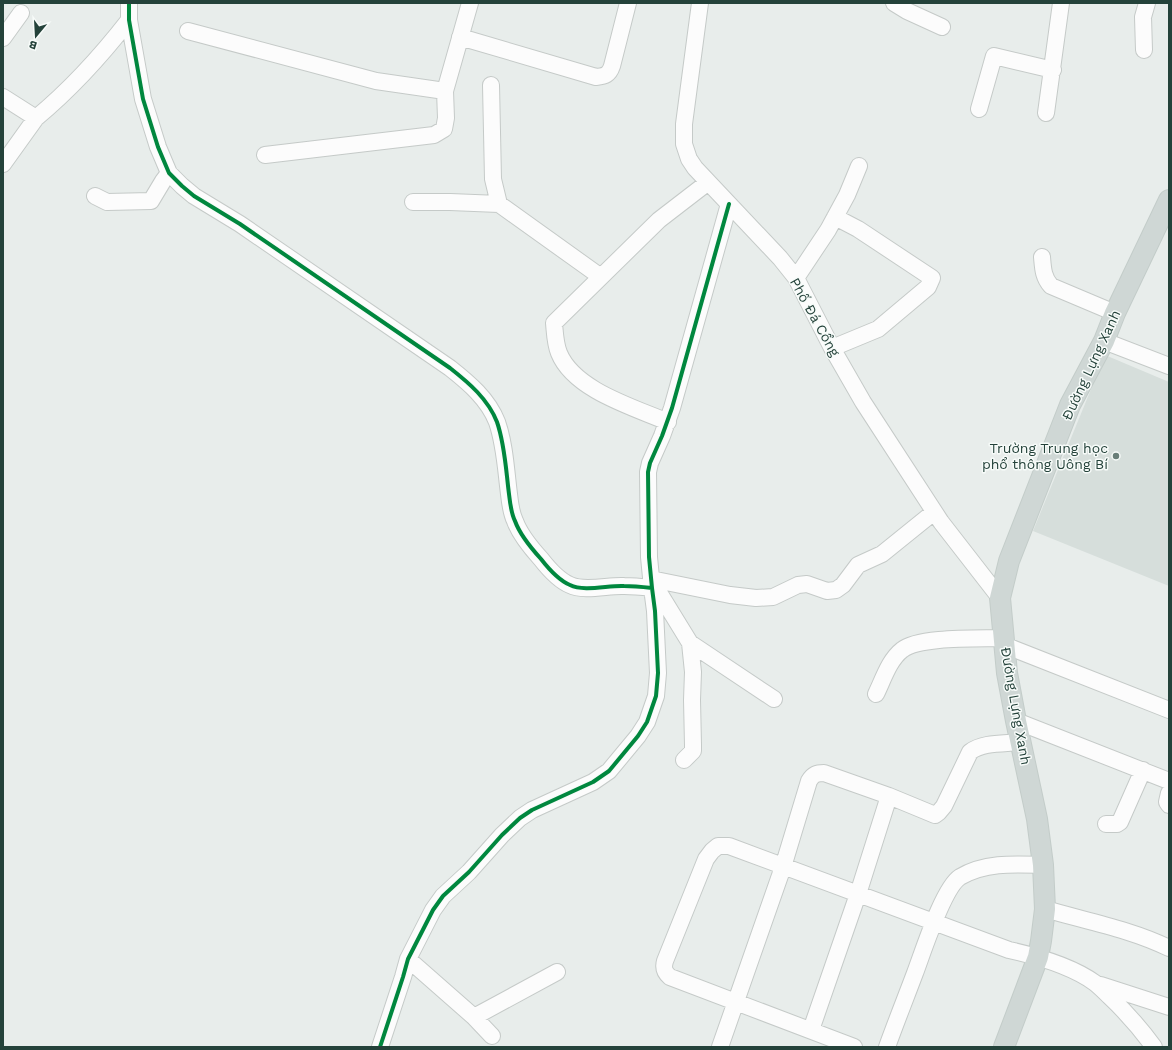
<svg xmlns="http://www.w3.org/2000/svg" width="1172" height="1050" font-family="'Work Sans',sans-serif">
	<style>
		.built { fill: #d6dedb }
		.lines { fill: none; stroke-linecap: round; stroke-linejoin: round }
		.minor-casing { stroke: #c5cac8; stroke-width: 18 }
		.major-casing { stroke: #c3ccc9; stroke-width: 22 }
		.minor { stroke: #fcfcfc; stroke-width: 16 }
		.major { stroke: #cfd7d5; stroke-width: 20 }
		.cycleway-casing { stroke: #f7fbf9; stroke-width: 6 }
		.cycleway { stroke: #00873e; stroke-width: 4 }
		.poi-dot { fill: #697e78; stroke: #f7fbf9; stroke-width: 1.5 }
		.labels { text-anchor: middle; dominant-baseline: central; stroke-width: 3; stroke-linejoin: round; paint-order: stroke }
		.street-label { font-size: 14px; fill: #24423a; stroke: #f7fbf9 }
		.poi-label { font-size: 14px; fill: #24423a; stroke: #f7fbf9; text-anchor: end }
	</style>
	<rect width="100%" height="100%" fill="#e8edeb"/>
	<path class="built" d="M1105,355L1169,382V586L1033,531Z"/>
	<g class="lines">
		<g class="minor-casing">
			<path id="minor" d="M129,3V20L143,99L158,147L169,173L182,186L194,196L240,224L450,368C469,383 488,399 497,422C505,445 506,471 509,494C510,503 511,513 515,521C520,535 531,548 541,559C548,568 558,580 570,585C584,592 609,585 624,586C633,586 643,587 652,588
				M700,3L684,124V144L689,159L695,168L780,258L796,278L832,348L863,402L941,522L1000,598
				M894,3L907,11L942,27
				M188,31L376,81L445,91
				M460,37L596,77C605,76 609,75 612,66L628,3
				M3,38L21,13
				M1144,50L1143,17L1147,3
				M491,85L493,179L499,204
				M3,97L36,118C71,89 101,56 129,20
				M979,109L994,56L1053,70
				M1046,113L1061,3
				M265,155L434,135L444,129L446,118L445,91L470,3
				M3,164L36,118
				M95,196L107,202L151,201L163,181L169,173
				M413,202H450L499,204L601,277
				M1042,257C1043,268 1043,277 1051,286L1115,313
				M796,278L828,230L847,195L859,166
				M1104,341L1169,366
				M832,348L878,329L928,287L932,278L858,229L835,217
				M668,422C633,407 574,390 559,353C555,343 555,333 554,323L659,220L707,183
				M651,579L730,595L756,598L773,597L798,585L807,584L827,591L836,590L843,585L858,565L882,554L934,512
				M655,586L690,643L693,672L692,700L693,745V751L684,760
				M690,643L774,699
				M1004,645L1169,710
				M876,694C883,680 889,660 902,650C919,636 981,639 1005,638
				M1016,721L1169,781
				M1169,793L1167,802L1169,805
				M1106,824H1117L1120,822L1143,770
				M1045,909C1086,921 1130,929 1169,948
				M408,959L474,1017L492,1036
				M1101,985L1169,1007
				M474,1017L557,972
				M811,1030L858,894L889,796
				M380,1047L403,977L408,959L433,910L443,896L469,872L502,835L520,818L532,810L593,782L609,771L638,736L647,722L656,696L658,673L655,611L652,588L649,557L648,472L650,463L662,436L672,408L729,204
				M720,1047L783,867L809,781C813,774 817,773 824,773L889,796L935,815L939,812L944,806L970,752C983,742 1004,744 1021,742
				M854,1047L670,977C664,972 663,968 665,961L706,859L712,851L718,846H729L1009,950C1036,956 1073,967 1095,983C1100,987 1105,992 1109,996C1126,1012 1140,1028 1154,1047
				M887,1047C896,1022 906,997 915,973C923,952 943,888 960,877C985,862 1015,864 1043,865"/>
		</g>
		<g class="major-casing">
			<path id="major" d="M1004,1047L1038,957L1041,941L1045,909L1043,865L1037,819L1016,721L1007,673L1000,598L1009,561L1070,405L1104,341L1115,313L1169,200"/>
		</g>
		<use href="#minor" class="minor"/>
		<use href="#major" class="major"/>
		<g class="cycleway-casing">
			<path id="cycleway" d="M129,3V20L143,99L158,147L169,173L182,186L194,196L240,224L450,368C469,383 488,399 497,422C505,445 506,471 509,494C510,503 511,513 515,521C520,535 531,548 541,559C548,568 558,580 570,585C584,592 609,585 624,586C633,586 643,587 652,588
				M380,1047L403,977L408,959L433,910L443,896L469,872L502,835L520,818L532,810L593,782L609,771L638,736L647,722L656,696L658,673L655,611L652,588L649,557L648,472L650,463L662,436L672,408L729,204"/>
		</g>
		<use href="#cycleway" class="cycleway"/>
	</g>
	<circle class="poi-dot" cx="1116" cy="456" r="4"/>
	<g class="labels">
		<g class="street-label">
			<text transform="translate(815 317) rotate(61)">Phố Đá Cổng</text>
			<text transform="translate(1091 365) rotate(-65)">Đường Lựng Xanh</text>
			<text transform="translate(1016 706) rotate(80)">Đường Lựng Xanh</text>
		</g>
		<g class="poi-label">
			<text x="1108" y="448">Trường Trung học<tspan x="1108" dy="16">phổ thông Uông Bí</tspan></text>
		</g>
	</g>
	<rect width="1172" height="1050" fill="none" stroke="#24423a" stroke-width="8"/>
	<g transform="translate(36 36) rotate(198)" stroke="#f7fbf9" stroke-width="3" paint-order="stroke">
	<path d="M0-3L7 15L0 10L-7 15Z" fill="#24423a"/>
	<text y="-6" font-size="11" font-weight="bold" text-anchor="middle" fill="#24423a">B</text>
	</g>
</svg>
